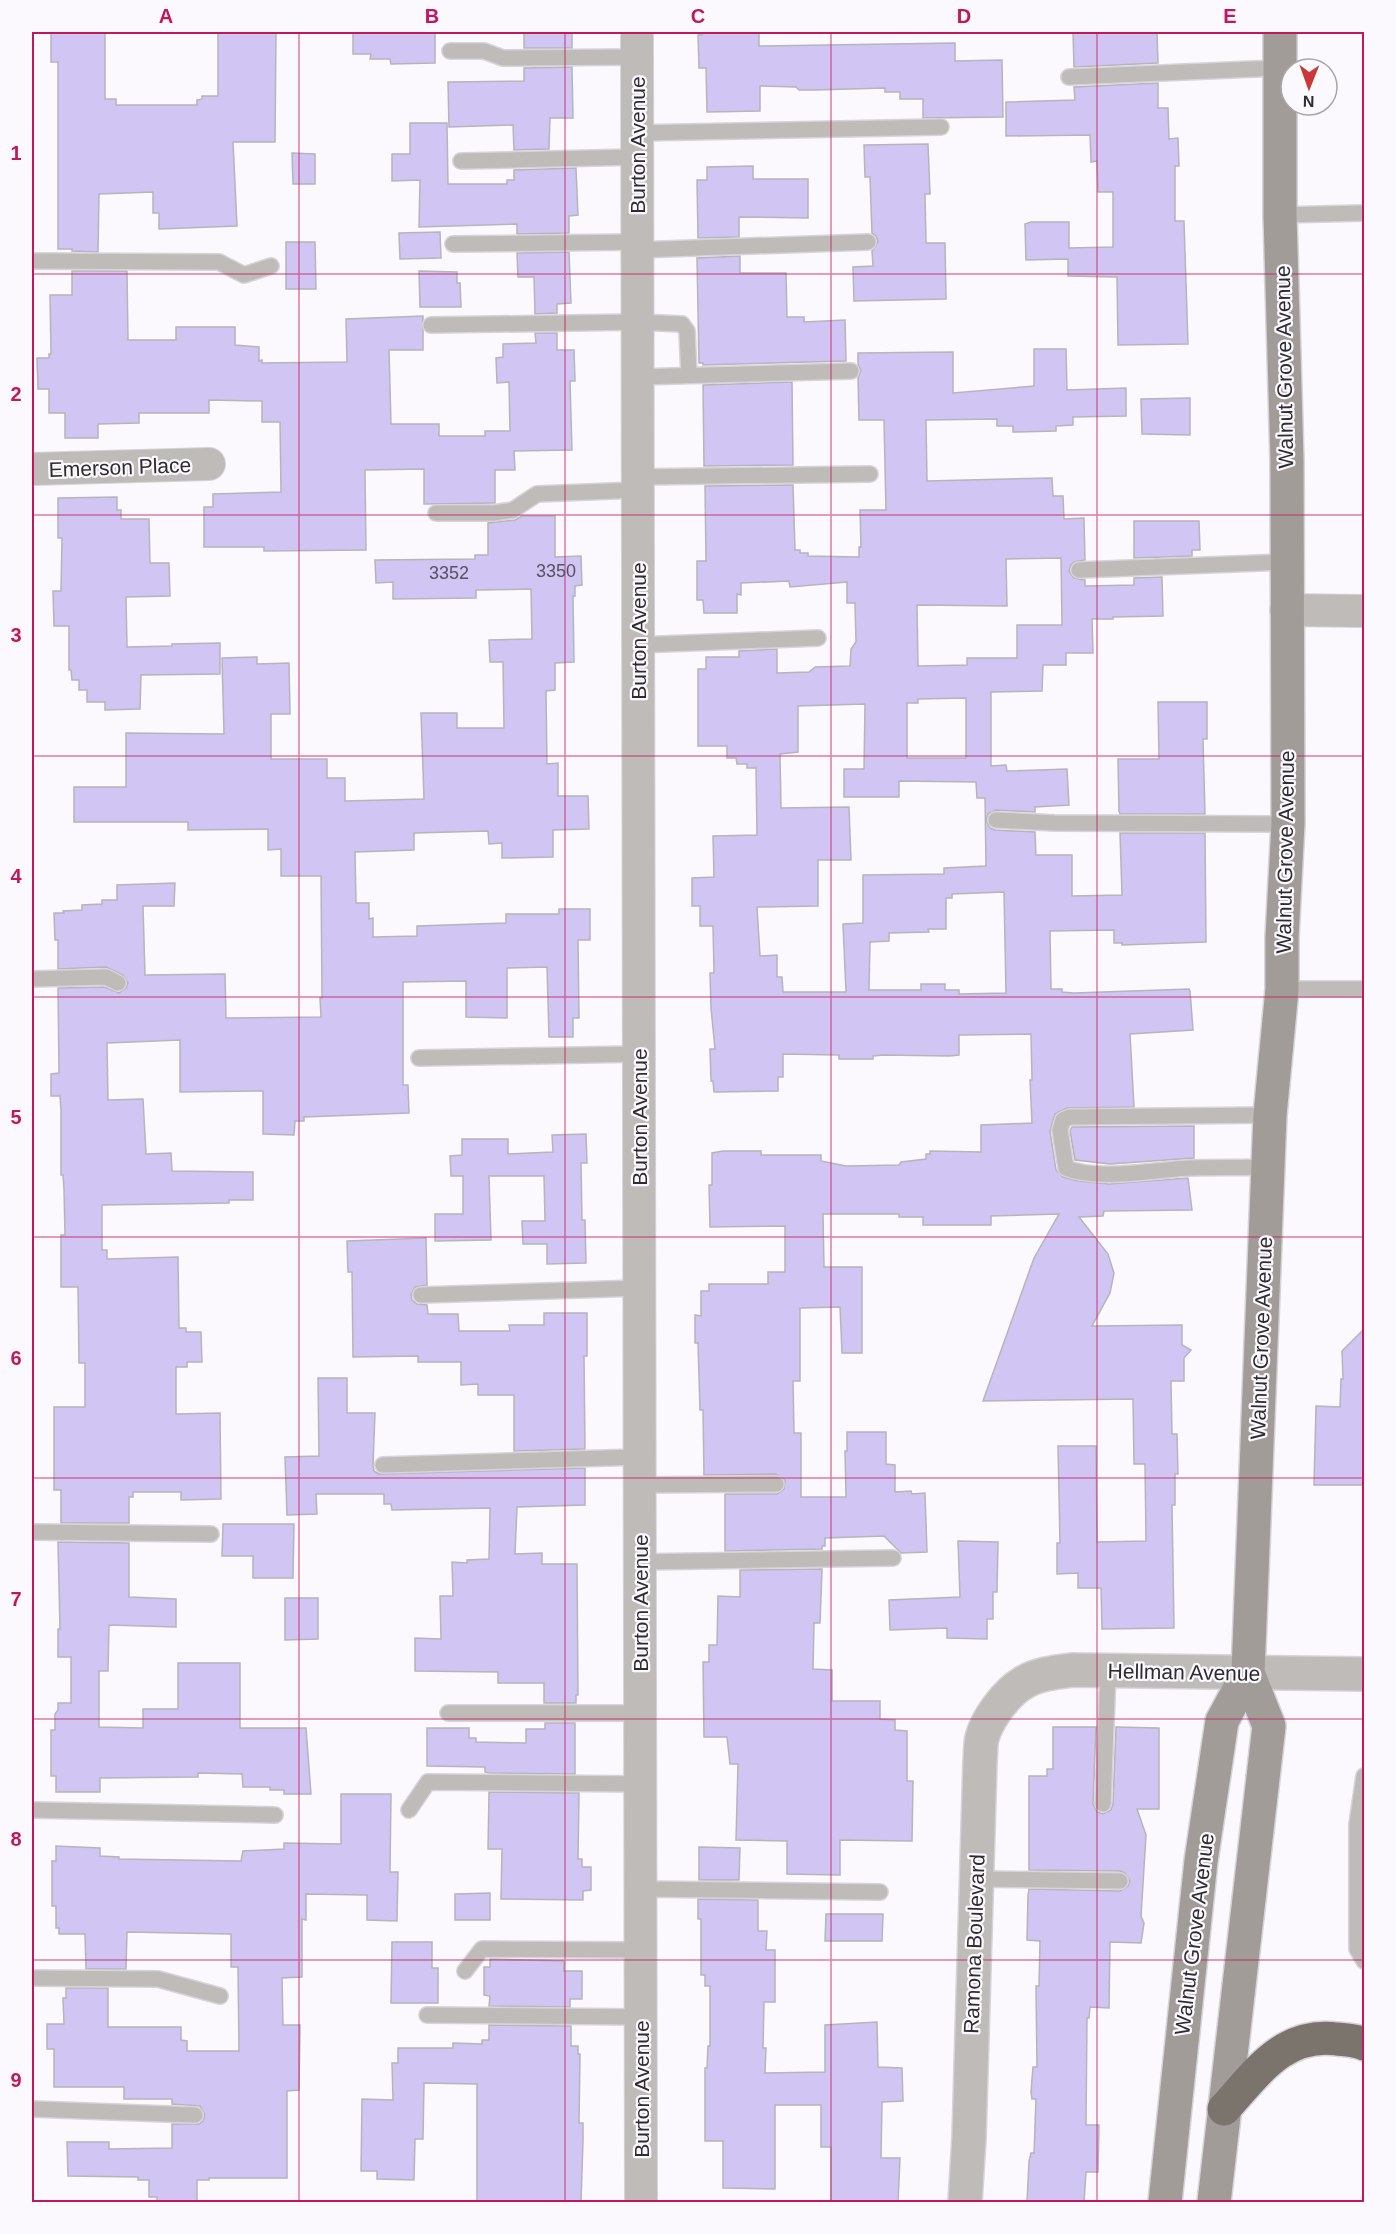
<svg xmlns="http://www.w3.org/2000/svg" width="1396" height="2234" font-family="Helvetica,sans-serif">
	<style>
		.building { fill: #d1c5f3; stroke: #b6b4bc; stroke-width: 1.5; fill-rule: evenodd }
		.lines { fill: none; stroke-linecap: round; stroke-linejoin: round }
		.service-casing { stroke: #d6d3d9; stroke-width: 18 }
		.minor-casing { stroke: #d6d3d9; stroke-width: 34 }
		.tertiary-casing { stroke: #d6d3d9; stroke-width: 36 }
		.secondary-casing { stroke: #d6d3d9; stroke-width: 36 }
		.motorway-casing { stroke: #d6d3d9; stroke-width: 36 }
		.service { stroke: #bebbb8; stroke-width: 15 }
		.minor { stroke: #bebbb8; stroke-width: 32 }
		.tertiary { stroke: #bebbb8; stroke-width: 33 }
		.secondary { stroke: #a19c98; stroke-width: 33 }
		.motorway { stroke: #7a746d; stroke-width: 33 }
		.grid { fill: none; stroke: #c2185b; stroke-width: 1.5; stroke-opacity: 0.55 }
		.labels { text-anchor: middle; dominant-baseline: central; stroke-width: 4.5; stroke-linejoin: round; paint-order: stroke }
		.number-label { font-size: 18px; fill: #565260 }
		.street-label { font-size: 21px; fill: #2d2c2f; stroke: #fbf8fe }
		.neatline { fill: none; stroke: #c2185b; stroke-width: 2 }
		.grid-label { font-size: 20px; text-anchor: middle; font-weight: bold; fill: #c2185b }
	</style>
	<rect width="100%" height="100%" fill="#fbf8fe"/>
	<!-- building -->
	<g class="building">
		<path d="M51,32H105V99H116V105H197V100L202,99V96H218V32H276L275,142H233L237,226L159,229V213H153V192L99,194L98,252L72,251V249H58V62H51Z"/>
		<path d="M353,32H435V63L391,64L390,59H370L371,54H353Z"/>
		<rect x="524" y="32" width="48" height="16"/>
		<path d="M702,32H759V46L955,43V61L1002,60L1003,117L923,118V99H900V92H885V88L814,90H799L796,87L760,86V111L707,112L706,68H699L698,35H702Z"/>
		<path d="M1073,32H1157L1158,63L1074,67Z"/>
		<path d="M572,67L573,118H550L549,149L514,150L513,125L449,127L448,82L524,81V68Z"/>
		<path d="M1158,83V108H1168L1169,139L1178,138L1179,166H1175V221H1184L1188,344L1118,345L1117,277L1068,276V259L1026,260L1025,224L1031,222H1069V248L1113,247V192H1098L1097,161L1091,162L1090,135L1006,136V102L1075,100L1074,87Z"/>
		<path d="M410,123H447L448,184H507V180H514V170L576,168L578,215L569,216V233L517,234V224L419,227L420,180L392,181V154H410Z"/>
		<path d="M928,144L930,194H925L926,243H945L946,299L854,301L853,267L873,266L872,251L878,242L876,236L872,233L870,177H865L864,145Z"/>
		<path d="M292,153L315,154V184H293Z"/>
		<path d="M753,166V179H808V218L739,217V237L698,238L697,180H707V167Z"/>
		<path d="M440,232L441,258L400,259L399,233Z"/>
		<path d="M286,242H315L316,289H286Z"/>
		<path d="M569,252L571,303L557,304V313L535,314L534,277H518L517,253Z"/>
		<path d="M740,256V273H786L787,317H804V322L845,320L846,361L703,365V363H699L697,258Z"/>
		<path d="M72,271H127L128,340H176V327H235V345L259,347V361L262,360V363L347,362L346,319L423,316V350H389L391,424H439V436H485V431H510L509,382L497,383L496,358L503,357V344L536,343L535,333H557V350H574L575,381H570L572,450L514,451L515,470H495V503H493L424,504V469L365,470L366,550L264,551V547H204V507H213V494L281,492L280,422H262V401L209,400V413H139V423L98,424V438H65V413H49V389H38L37,358H49V354H51L50,295H72Z"/>
		<path d="M419,271L457,272V283H460L461,307H420Z"/>
		<path d="M1034,349H1066L1067,390L1126,388V416L1073,417V425L1056,426V431L1013,432V426H997V419L926,420L927,481L1052,478L1053,496H1063L1064,519L1084,518L1085,560L1074,562L1071,565L1069,571L1074,578L1085,580V586L1134,585V578L1162,577L1163,616L1113,617V619H1092L1093,653H1066V665H1043L1042,691L991,692V766L1006,765L1007,771L1067,769L1069,805L1035,807V812L996,810L988,814L986,820L990,828L995,830L1035,832L1036,855H1072V896L1122,895L1120,833H1205L1206,942L1122,945V943H1114V930L1050,931L1051,989H1062V992L1074,993L1189,989L1190,991L1193,1030L1130,1034L1134,1107L1067,1108L1055,1114L1050,1131L1056,1170L1063,1177L1078,1181L1109,1184L1188,1178L1192,1210L1104,1211L1103,1216L1079,1217L1108,1254L1114,1273L1110,1293L1092,1326L1182,1325V1345L1191,1350L1184,1358V1381H1171L1172,1434H1177L1178,1474H1175V1505H1172L1174,1628L1102,1629L1101,1588H1078V1573L1057,1574V1543H1060L1058,1446H1096L1097,1542L1146,1541L1145,1464H1134L1133,1399L983,1401L1034,1258L1059,1214L991,1216V1225H923V1217H899V1214H823L824,1267H862V1353H842L840,1307L800,1308V1381H793L794,1433H801V1497H846L845,1451H847V1432H886V1464L895,1465V1492L911,1491L912,1494L925,1493L927,1552L901,1553L884,1536L825,1538V1546H822V1549L725,1551V1494H777L784,1489L785,1480L776,1474L704,1475L703,1410H700L698,1343H695V1315L701,1316V1291H709V1284H768V1272H785V1226L710,1227L709,1185H712V1153L723,1151H761V1155H821V1161L846,1166L899,1165L901,1162L926,1159V1154H930V1151L981,1152V1125L1032,1123L1030,1080H1032L1031,1034L959,1035V1055L949,1056L884,1055L873,1056V1059H839V1055L783,1054V1077H778V1091L714,1092L713,1081H711L710,1049H715L711,1008L710,973H714L713,926H700V906H692V878L714,877L713,836L757,835L756,768H747V764H737L736,758H727V746H698V669H706V657H739V651L777,649V673L809,672L815,667L850,666L851,649L856,642L855,603H847V582L790,587L789,581L741,583V595L737,594V613H704L703,600H697V561H706L705,486L793,485L795,550H800V553H808V556L859,557V547H861L860,510H886L884,420H859L858,377L861,371L858,364V353L953,352V393L1034,386ZM1061,558L1062,625H1017V658H967V665L918,666L917,605L1007,606L1006,559ZM966,698V758H907V703H918V699ZM865,704L864,769H844V797H899V781L976,782L977,798H985L986,866L944,868V874L863,875V923L843,924L846,992H783L782,977H777V955L760,956L757,907L818,906V860H851L849,807L781,808L780,754L798,752V706ZM1004,892L1006,993L959,994V990H945V984H921V990H869L870,942L889,941V933L929,932L928,929H946V898H952V894Z"/>
		<path d="M792,382L793,465L704,466L703,385Z"/>
		<path d="M1190,398V435L1142,434L1141,399Z"/>
		<path d="M117,497V510H121V519H149L150,563H169L170,596L126,597L127,647L172,646V644L220,643V674L141,675L140,709L105,710V702H87V690H79V680H72L71,670H69V626H54L53,591H61L62,538H58V498Z"/>
		<path d="M522,516H555V557L581,556L582,585L575,586V596H573L574,662L555,663V690L546,691L547,764L558,763V796H588L589,829L553,830V857L502,858V843L489,844L488,831L414,833V850L355,852L356,903H369V919L373,918V937L417,936V926L506,923V914H559V909H590V940H578L579,1018H573V1037H549L547,967L507,968V1018L466,1017V981L403,982V1085H408L409,1113L304,1117V1121H295L294,1135L263,1134V1091L180,1092V1040L107,1043L108,1100L143,1099L146,1154L171,1153L172,1171L253,1172V1200H229V1203L102,1205V1250H107V1259L178,1257L179,1328H186V1332H201L202,1362H187V1367H176V1414L220,1413L221,1499L181,1500V1492H133V1497H129V1523H61V1490H54V1407H85V1363H79L78,1287H61V1235H65L64,1189L63,1175H61V1111L60,1096H51V1074L59,1073L58,988L104,987L119,993L126,988L128,983L123,975L106,967L58,969V940H55L54,913H64L63,911L82,910V905L102,904V900H117V885L175,883L174,906H143L145,975L225,974L226,1018L321,1017L320,998H322L321,876H281V849L268,850V829L188,830V822H74V787H126V733L224,734L222,658L257,657V664L289,663L290,714H271V759H327V778H345V801L424,799L421,713H457V728H504L503,662H490L489,640L532,639L531,589L476,590V598L393,599V582L376,583L375,560L475,559V555H488V523L515,520Z"/>
		<path d="M1134,521H1199L1200,550H1192V556L1134,558Z"/>
		<path d="M1158,702H1207V739H1203L1205,814H1120L1119,811L1118,759H1159Z"/>
		<path d="M1194,1126V1158L1110,1164L1075,1160L1070,1131L1072,1127Z"/>
		<path d="M586,1134L587,1163H581L582,1220H585L586,1263L547,1264V1244H523L522,1221H545L544,1176H489L491,1240L435,1241V1214H463V1176H451L450,1156L462,1155V1139H508V1154L553,1152L552,1135Z"/>
		<path d="M426,1238L427,1285L415,1287L411,1295L412,1300L417,1304L427,1305L428,1314H458L459,1331H510L509,1325H544V1313H587V1356H584L585,1449L514,1451V1395H478V1384L461,1385V1362H418V1356L353,1357L352,1272H348L347,1241Z"/>
		<path d="M1365,1328V1485H1314L1316,1406L1340,1407L1341,1379H1343L1342,1351Z"/>
		<path d="M318,1378H347V1413H375L373,1466L374,1471L379,1474L585,1468V1505L517,1507L515,1554L542,1553V1564H577L578,1695H576V1703H544V1683H498V1672L415,1671V1638L441,1639L440,1596H453L452,1562L467,1563V1560L489,1559L490,1508L392,1510L391,1504H384V1494H316L317,1514L287,1515L285,1457L319,1456Z"/>
		<path d="M223,1524H294L293,1578H253V1556H222Z"/>
		<path d="M958,1541L998,1542L997,1592H993V1619H987V1639L947,1638V1628L890,1630L889,1600L960,1597Z"/>
		<path d="M58,1542L129,1543V1597L176,1599V1627L109,1625L108,1671H99V1727L143,1728V1709H178V1663H240V1728H306L311,1794H284V1790H270V1787H243L242,1774L198,1773V1777L100,1778V1792H56V1776H51V1730H55V1714L58,1710V1703H71V1657H58V1629H60Z"/>
		<path d="M822,1569L820,1623H814L813,1669L832,1670V1701H880V1719L895,1720V1730L907,1731V1781H913L912,1841L840,1840V1875L787,1874V1841L736,1840L738,1764H730L727,1737H704L703,1662H709V1645H717L718,1596L740,1597V1570Z"/>
		<path d="M285,1598H318V1639L285,1640Z"/>
		<path d="M545,1723H575V1774L489,1773L485,1772V1767L427,1766V1728H469V1738H476V1742L526,1743V1729H545Z"/>
		<path d="M1053,1727H1096L1093,1804L1097,1812L1103,1814L1111,1810L1113,1804L1116,1727L1159,1728V1809H1137L1146,1835L1141,1916L1144,1923L1141,1943L1110,1942L1109,2008L1090,2007L1089,2018H1087L1086,2125H1099L1098,2172H1086L1084,2202H1027L1029,2161L1031,2153H1034L1036,2099H1032L1031,2092L1033,2067H1037L1036,1986H1039L1040,1941L1027,1940L1028,1896L1029,1889L1120,1891L1128,1886L1130,1881L1125,1873L1120,1871L1029,1870V1776H1047V1769H1053Z"/>
		<path d="M489,1792L579,1793L578,1859H582V1867H591V1890L583,1891V1900L501,1899L502,1849H488Z"/>
		<path d="M341,1794H391L390,1872H398L397,1921L367,1920V1895L306,1894V1920L302,1919V1977L282,1978L283,2025H300L299,2090L287,2091V2178H209V2180H197V2202H157V2197H149V2180H138V2177L68,2176L67,2142H109V2149L172,2148V2124H199L203,2121L205,2115L200,2106L172,2104V2099H124V2087H54V2049H47V2024H64L63,1998H66V1988H108V2027H181V2040L187,2041V2051H239L238,1967H231V1934L127,1932L126,1969H86L85,1934H59V1928H56V1906H52V1861H56V1846L100,1848V1856L119,1857V1859L241,1861L243,1851L284,1849V1843L341,1844Z"/>
		<path d="M699,1847L740,1848L739,1880H699Z"/>
		<path d="M490,1893V1920H455V1894Z"/>
		<path d="M698,1899L758,1900V1931H767L766,1950H775V2002H764L763,2048H766L765,2073L825,2072V2025L877,2022L878,2067L902,2068L903,2101L882,2102L881,2158H900L898,2202H831V2147H821V2105H775V2189L723,2188V2141H705V2068H707L708,2046H710V1986H705V1975H701V1919H698Z"/>
		<path d="M826,1914H883L882,1941H825Z"/>
		<path d="M392,1942H432V1968H438V2003H391Z"/>
		<path d="M490,1959L564,1961V1971H582V1999H570V2007L489,2006L490,1996L484,1995V1967H490Z"/>
		<path d="M489,2025L571,2026V2046H578V2054H580L579,2123H583V2140L581,2202H477V2084L424,2083L423,2139H415L414,2180L377,2179V2171H361L362,2099L393,2100L392,2063H398V2048H453V2043L482,2044V2040H489Z"/>
	</g>
	<g class="lines">
		<!-- service casing -->
		<g class="service-casing">
			<g id="service">
				<path d="M450,51H484L503,58L637,57"/>
				<path d="M1069,77L1280,68"/>
				<path d="M637,133L941,127"/>
				<path d="M461,161L637,157"/>
				<path d="M1280,215L1364,213"/>
				<path d="M453,244L637,242"/>
				<path d="M637,250L868,242"/>
				<path d="M32,261L219,262L244,275L271,266"/>
				<path d="M431,325L637,322L682,324L687,331L689,375"/>
				<path d="M637,377L851,371"/>
				<path d="M637,477L870,474"/>
				<path d="M436,513H494L513,510L537,494L637,490"/>
				<path d="M1079,570L1286,562"/>
				<path d="M638,645L818,638"/>
				<path d="M996,820L1055,823L1288,824"/>
				<path d="M32,979L106,977L118,983"/>
				<path d="M1282,989H1364"/>
				<path d="M419,1058L638,1054"/>
				<path d="M1268,1167C1242,1168 1215,1167 1189,1168C1155,1170 1097,1181 1066,1168L1060,1130L1063,1120L1070,1117L1270,1115"/>
				<path d="M421,1295L639,1288"/>
				<path d="M383,1465L639,1457"/>
				<path d="M639,1485L776,1484"/>
				<path d="M32,1532L211,1534"/>
				<path d="M639,1562L893,1558"/>
				<path d="M448,1713H640"/>
				<path d="M1364,1776L1357,1824V1949L1364,1961"/>
				<path d="M1103,1804L1108,1671"/>
				<path d="M32,1810L275,1815"/>
				<path d="M409,1810L428,1782L640,1784"/>
				<path d="M976,1879L1120,1881"/>
				<path d="M640,1889L880,1892"/>
				<path d="M465,1971L482,1949L640,1950"/>
				<path d="M32,1978L158,1979L220,1996"/>
				<path d="M427,2015L641,2017"/>
				<path d="M32,2109L195,2115"/>
			</g>
		</g>
		<!-- minor casing -->
		<g class="minor-casing">
			<g id="minor">
				<path d="M637,32L641,2202"/>
				<path d="M32,469L209,464"/>
				<path d="M1286,610L1364,611"/>
			</g>
		</g>
		<!-- tertiary casing -->
		<g class="tertiary-casing">
			<path id="tertiary" d="M965,2202L969,2138L980,1761C981,1754 980,1745 982,1738C987,1719 1006,1693 1023,1683C1037,1674 1056,1672 1072,1670L1364,1674"/>
		</g>
		<!-- secondary casing -->
		<g class="secondary-casing">
			<g id="secondary">
				<path d="M1165,2202L1201,1861L1222,1721L1248,1673"/>
				<path d="M1214,2202L1269,1726L1248,1673L1270,1115L1282,989V937L1288,824L1287,460L1280,215V32"/>
			</g>
		</g>
		<!-- motorway casing -->
		<g class="motorway-casing">
			<path id="motorway" d="M1224,2109C1257,2073 1283,2032 1337,2039C1347,2040 1356,2040 1364,2044"/>
		</g>
		<!-- service -->
		<use href="#service" class="service"/>
		<!-- minor -->
		<use href="#minor" class="minor"/>
		<!-- tertiary -->
		<use href="#tertiary" class="tertiary"/>
		<!-- secondary -->
		<use href="#secondary" class="secondary"/>
		<!-- motorway -->
		<use href="#motorway" class="motorway"/>
	</g>
	<!-- grid -->
	<path class="grid" d="M299,32V2202M565,32V2202M831,32V2202M1097,32V2202M32,274H1364M32,515H1364M32,756H1364M32,997H1364M32,1237H1364M32,1478H1364M32,1719H1364M32,1960H1364"/>
	<g class="labels">
		<!-- number labels -->
		<g class="number-label">
			<text x="556" y="571">3350</text>
			<text x="449" y="573">3352</text>
		</g>
		<!-- street labels -->
		<g class="street-label">
			<text transform="translate(637 145) rotate(-90)">Burton Avenue</text>
			<text transform="translate(1284 367) rotate(-91)">Walnut Grove Avenue</text>
			<text transform="translate(120 467) rotate(-2)">Emerson Place</text>
			<text transform="translate(638 631) rotate(-90)">Burton Avenue</text>
			<text transform="translate(1285 852) rotate(-89)">Walnut Grove Avenue</text>
			<text transform="translate(639 1117) rotate(-90)">Burton Avenue</text>
			<text transform="translate(1261 1338) rotate(-88)">Walnut Grove Avenue</text>
			<text transform="translate(640 1603) rotate(-90)">Burton Avenue</text>
			<text transform="translate(1184 1672) rotate(1)">Hellman Avenue</text>
			<text transform="translate(1194 1934) rotate(-83)">Walnut Grove Avenue</text>
			<text transform="translate(974 1944) rotate(-88)">Ramona Boulevard</text>
			<text transform="translate(641 2089) rotate(-90)">Burton Avenue</text>
		</g>
	</g>
	<!-- border -->
	<rect width="1396" height="2234" fill="none" stroke="#fbf8fe" stroke-width="66"/>
	<!-- north arrow -->
	<g transform="translate(1309 87) rotate(181)"><circle r="28" fill="#fbf8fe" stroke="#a9a6ab" stroke-width="1.5"/>
	<path d="M0-4.5L10 22L0 15L-10 22Z" fill="#c83937"/>
	<text y="-9" font-size="16" font-weight="bold" text-anchor="middle" fill="#2d2c2f">N</text>
	</g>
	<rect x="33" y="33" width="1330" height="2168" class="neatline"/>
	<g class="grid-label">
		<text x="166" y="23">A</text>
		<text x="432" y="23">B</text>
		<text x="698" y="23">C</text>
		<text x="964" y="23">D</text>
		<text x="1230" y="23">E</text>
		<text x="16" y="160">1</text>
		<text x="16" y="401">2</text>
		<text x="16" y="642">3</text>
		<text x="16" y="883">4</text>
		<text x="16" y="1124">5</text>
		<text x="16" y="1365">6</text>
		<text x="16" y="1606">7</text>
		<text x="16" y="1846">8</text>
		<text x="16" y="2087">9</text>
	</g>
</svg>
